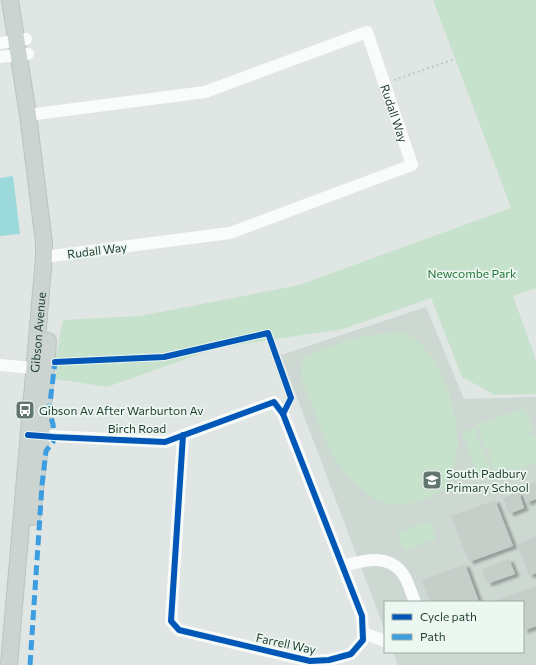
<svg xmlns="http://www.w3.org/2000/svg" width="536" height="665" font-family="Commissioner,sans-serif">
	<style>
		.built { fill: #cdd8d2 }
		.green { fill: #c7e2cc }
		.water { fill: #9bd9db }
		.building { fill: #c7ceca; filter: url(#shadow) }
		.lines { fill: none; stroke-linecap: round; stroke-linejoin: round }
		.major-casing { stroke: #bac4bf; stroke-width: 18 }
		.path { stroke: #bdc8c4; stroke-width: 2; stroke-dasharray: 2 3; stroke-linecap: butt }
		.minor { stroke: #fafbfb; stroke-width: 12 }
		.major { stroke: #cbd4d0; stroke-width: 16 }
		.quiet { stroke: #3c9ee1; stroke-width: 5; stroke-dasharray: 10 5; stroke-linecap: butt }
		.cycleway-casing { stroke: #edf7f1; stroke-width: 8 }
		.cycleway { stroke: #0057b8; stroke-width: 6 }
		.labels { text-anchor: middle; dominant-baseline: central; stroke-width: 3.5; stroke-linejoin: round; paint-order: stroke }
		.street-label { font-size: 12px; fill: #1d3b2f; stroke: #edf7f1 }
		.park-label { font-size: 12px; fill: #237639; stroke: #edf7f1 }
		.poi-label { font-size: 12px; fill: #1d3b2f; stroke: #edf7f1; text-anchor: start }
	</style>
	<defs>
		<filter id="shadow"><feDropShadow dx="4.5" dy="2.5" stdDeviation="1" flood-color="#0004"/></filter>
	</defs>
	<rect width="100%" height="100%" fill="#e0e6e3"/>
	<!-- built -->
	<path class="built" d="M426,307L464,399L536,397V665H398L393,652H523V602H385V631L281,355Z"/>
	<!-- green -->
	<g class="green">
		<path d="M433,0H536V288L513,296L536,360V394L495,395L462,377L431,298L343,329L217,348L107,387L56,379L55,362L63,320L140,316L299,285L511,208Z"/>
		<path d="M404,332L418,341L434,359L449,393L455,418L458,444L452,476L444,489L426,499L404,505L389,504L375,500L359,487L345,473L331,454L304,385L301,373L304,358C339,340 365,334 404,332Z"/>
		<path d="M525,408L534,432L530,434L531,437L535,435L536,437V463L496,477L487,453L492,451L490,448L486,450L477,425Z"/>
		<path d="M475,428L491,471L477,475L462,433Z"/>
		<path d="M430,521L436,539L404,551L397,532Z"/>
	</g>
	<!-- water -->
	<path class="water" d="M13,176L20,234L0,236V178Z"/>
	<!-- building -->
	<g class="building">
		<path d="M535,482L536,486V499L526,503L520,487Z"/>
		<path d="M519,492L524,508L509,514L503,498Z"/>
		<path d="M495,500L513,546L469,562L451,516Z"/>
		<path d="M536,537V573L529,576L517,544Z"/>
		<path d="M509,559L515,574L487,584L482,569Z"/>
		<path d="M465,564L479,602H430L422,580Z"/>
		<path d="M536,586V626L523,631V602H491Z"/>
	</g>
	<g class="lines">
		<!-- major casing -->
		<g class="major-casing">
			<g id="major">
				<path d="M32,517L41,436L48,341"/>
				<path id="s2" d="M9,665L44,257V243L28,115L10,0"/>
			</g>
		</g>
		<!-- path -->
		<path class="path" d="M394,80L455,59"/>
		<!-- minor -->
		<g class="minor">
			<path d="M0,43L26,39"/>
			<path d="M0,57L28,54"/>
			<path id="s1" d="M28,115L205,92L367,32L412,165L230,233L44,257"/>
			<path d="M0,365L43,369"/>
			<path d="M34,435L165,442L274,402L283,414L362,616L363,640L351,654L329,660L310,661L179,630L171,621L183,435"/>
			<path d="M343,566C366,560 392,552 406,579C409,586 412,594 415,602"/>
			<path d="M363,633L385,641"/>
		</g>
		<!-- major -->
		<use href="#major" class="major"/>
		<!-- quiet -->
		<path class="quiet" d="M30,665L42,485L46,451L53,442L54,437L53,424L49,411L55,362"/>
		<!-- cycleway casing -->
		<g class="cycleway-casing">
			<g id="cycleway">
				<path d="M55,362L164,357L268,333L291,398L283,414"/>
				<path d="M28,435L54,437L165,442L274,402L283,414L362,616L363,640L351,654L329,660L310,661L179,630L171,621L183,435"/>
			</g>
		</g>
		<!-- cycleway -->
		<use href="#cycleway" class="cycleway"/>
	</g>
	<!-- icons -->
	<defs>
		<g id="bus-square" transform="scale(1)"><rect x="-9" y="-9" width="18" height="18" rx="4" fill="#61776e" stroke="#edf7f1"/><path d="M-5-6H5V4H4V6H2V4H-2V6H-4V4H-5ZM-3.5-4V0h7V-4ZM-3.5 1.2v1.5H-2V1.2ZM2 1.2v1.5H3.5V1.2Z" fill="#fff"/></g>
		<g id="school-square" transform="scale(1)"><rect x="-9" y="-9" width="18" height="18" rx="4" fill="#61776e" stroke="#edf7f1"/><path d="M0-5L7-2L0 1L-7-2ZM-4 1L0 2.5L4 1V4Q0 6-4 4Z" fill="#fff"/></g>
	</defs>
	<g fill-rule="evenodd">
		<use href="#bus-square" x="25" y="410"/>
		<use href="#school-square" x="432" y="480"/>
	</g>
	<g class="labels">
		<!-- street labels -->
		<g class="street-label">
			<text stroke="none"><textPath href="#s1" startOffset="437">Rudall Way</textPath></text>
			<text transform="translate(97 250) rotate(-7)">Rudall Way</text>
			<text stroke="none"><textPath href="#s2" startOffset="334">Gibson Avenue</textPath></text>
			<text x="137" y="428">Birch Road</text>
			<text transform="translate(286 643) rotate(12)">Farrell Way</text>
		</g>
		<!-- park labels -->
		<g class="park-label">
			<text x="472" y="273">Newcombe Park</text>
		</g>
		<!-- poi labels -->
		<g class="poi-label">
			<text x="39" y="410">Gibson Av After Warburton Av</text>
			<text x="446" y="473">South Padbury<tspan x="446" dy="14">Primary School</tspan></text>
		</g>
	</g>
	<!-- legend -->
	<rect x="384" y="601" width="140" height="52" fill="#edf7f1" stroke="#9aaca3"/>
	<rect x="392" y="614" width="20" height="6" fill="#0057b8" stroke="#9aaca3"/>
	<text x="420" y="621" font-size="12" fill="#1d3b2f">Cycle path</text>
	<rect x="392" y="634" width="20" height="6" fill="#3c9ee1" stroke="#9aaca3"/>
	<text x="420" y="641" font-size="12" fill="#1d3b2f">Path</text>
</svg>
